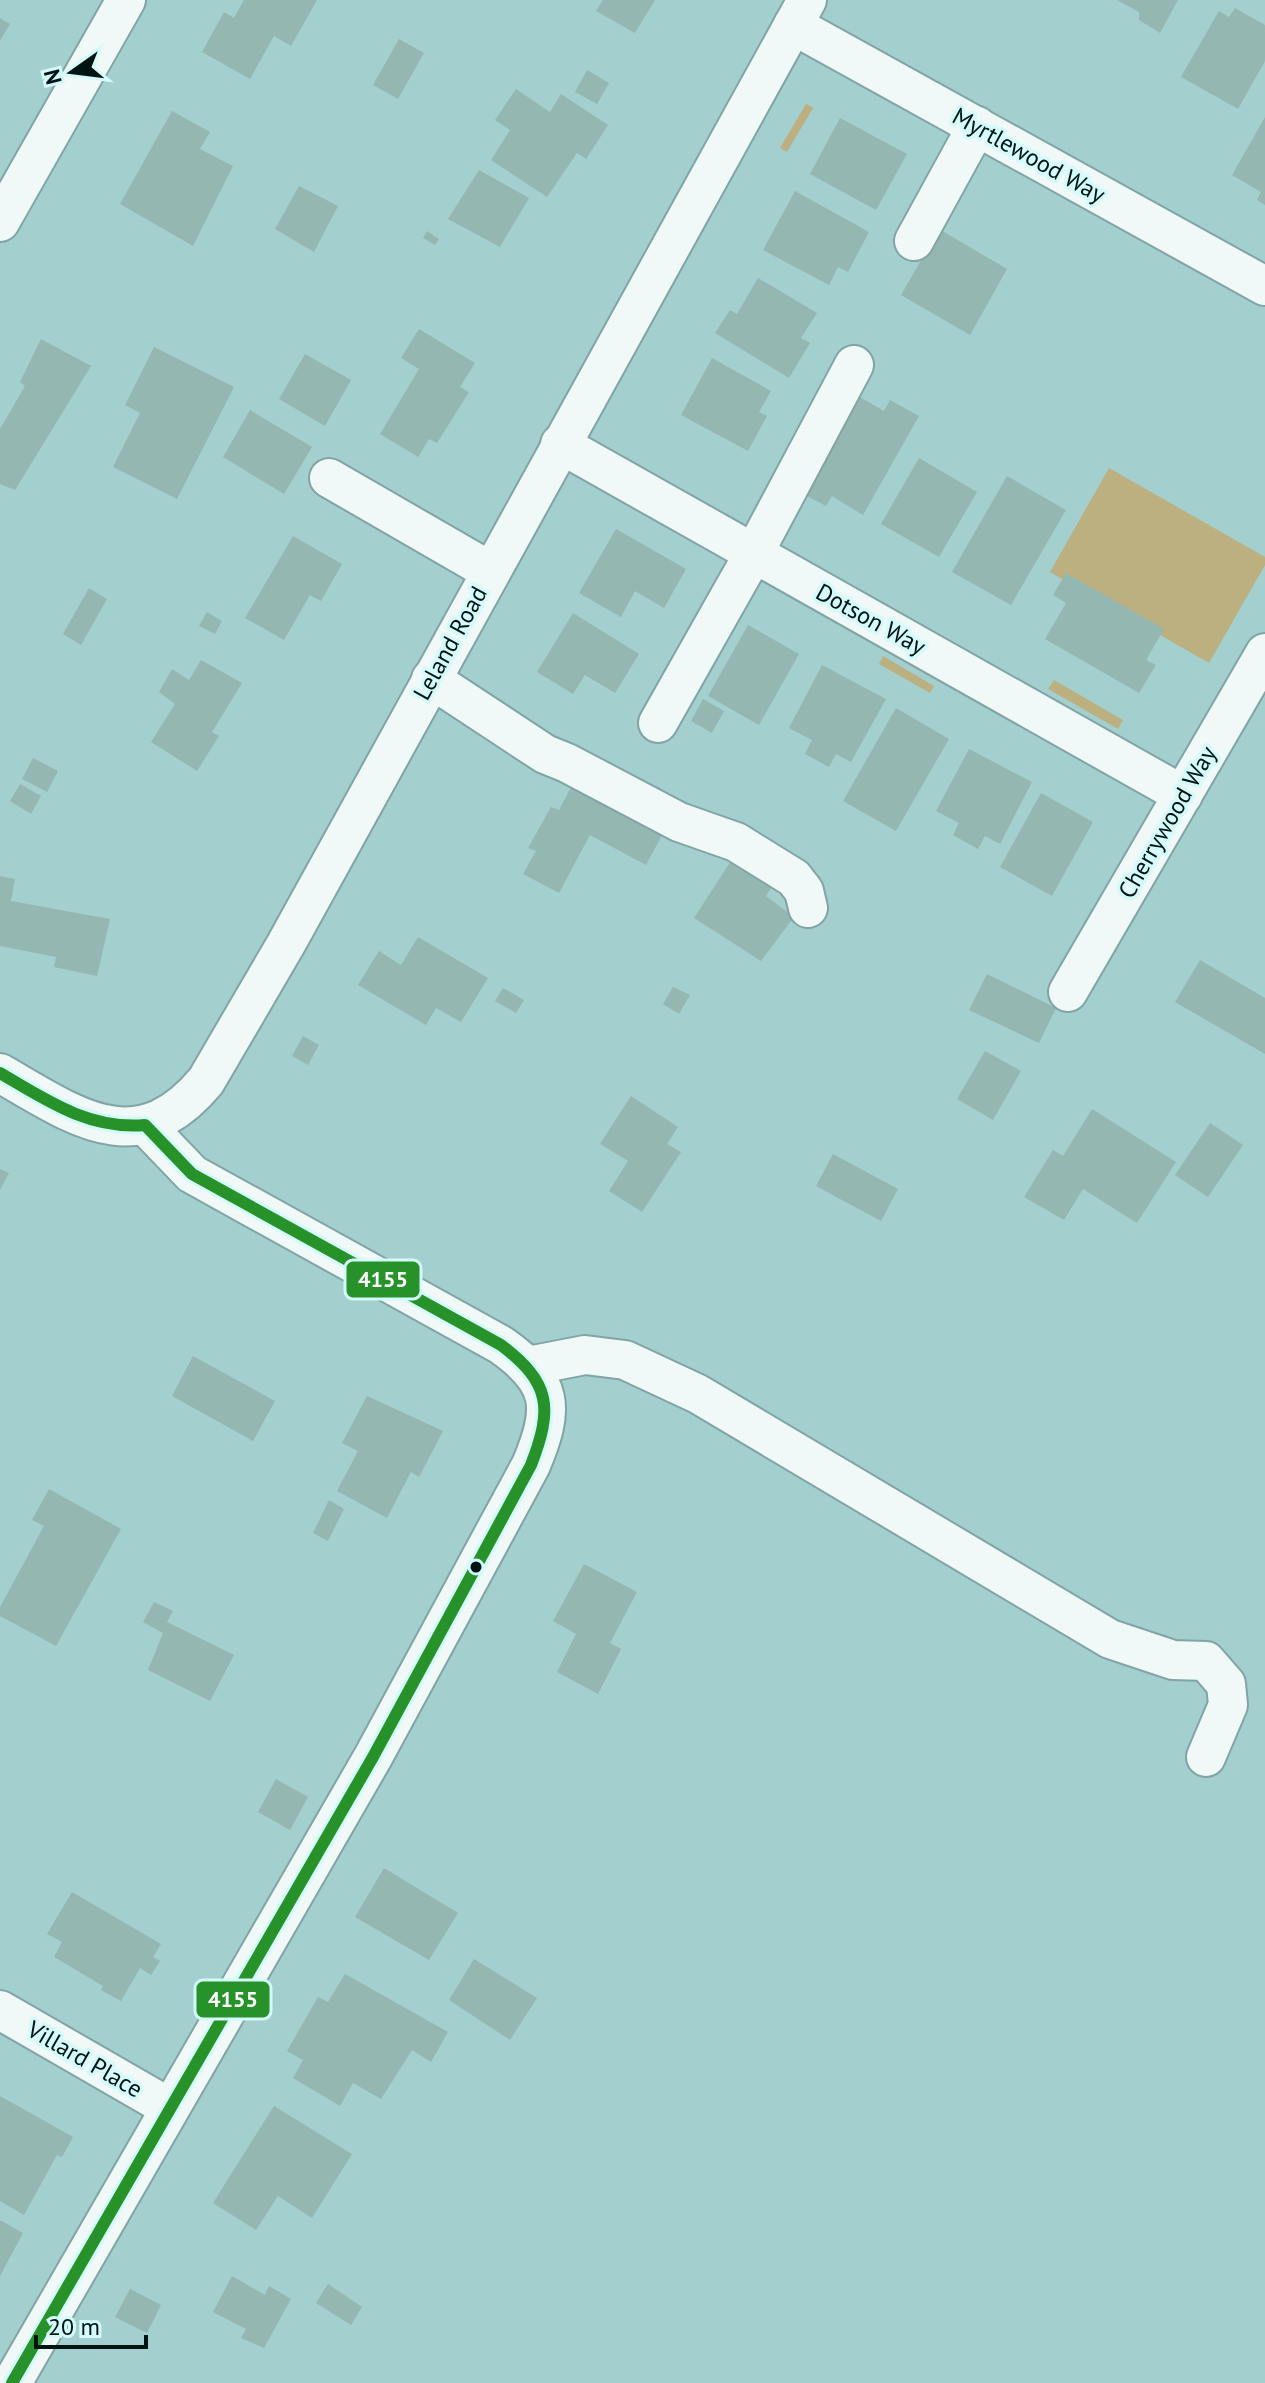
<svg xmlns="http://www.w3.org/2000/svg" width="1265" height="2383" font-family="'PT Sans',sans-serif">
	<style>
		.green { fill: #bcb080 }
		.building { fill: #94b7b2 }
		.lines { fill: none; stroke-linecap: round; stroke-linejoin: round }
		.minor-casing { stroke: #81a4a4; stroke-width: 42 }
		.minor { stroke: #f1f8f8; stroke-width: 38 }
		.bus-1-casing { stroke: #d4faf9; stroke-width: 18 }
		.bus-1 { stroke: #28922a; stroke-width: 12 }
		.bus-dot { fill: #001414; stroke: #d4faf9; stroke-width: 3 }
		.labels { text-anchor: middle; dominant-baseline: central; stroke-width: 7; stroke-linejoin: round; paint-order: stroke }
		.street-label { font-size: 24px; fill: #001414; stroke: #d4faf9 }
		.line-badge { stroke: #d4faf9; stroke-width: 3 }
		.badge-label { font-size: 22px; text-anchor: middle; font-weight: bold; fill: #fff }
	</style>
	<rect width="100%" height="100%" fill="#a3cfce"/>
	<!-- green -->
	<g class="green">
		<path d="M806,104L813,108L787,152L780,148Z"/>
		<path d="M1109,468L1265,557V565L1209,663L1050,572Z"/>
		<path d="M883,656L934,686L930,693L879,664Z"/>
		<path d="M1054,680L1123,720L1118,729L1048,689Z"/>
	</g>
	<!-- building -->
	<g class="building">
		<path d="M244,0H317L291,46L274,36L250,79L202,52L224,12L234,18Z"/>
		<path d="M603,0H655L635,33L596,11Z"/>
		<path d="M1117,0H1178L1160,33L1139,20V12Z"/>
		<path d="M1235,8L1265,25V61L1238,109L1181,77L1219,11L1229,17Z"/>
		<path d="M0,18L10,24L0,41Z"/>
		<path d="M399,39L424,53L398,99L373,85Z"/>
		<path d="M587,70L609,83L597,104L575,92Z"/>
		<path d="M516,89L550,112L561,94L608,125L586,159L577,153L547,197L491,160L510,130L495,120Z"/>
		<path d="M172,111L210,132L200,149L233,166L193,246L120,204Z"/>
		<path d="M1265,117V205L1257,200L1261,192L1232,175Z"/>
		<path d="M840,118L907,154L876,210L810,174Z"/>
		<path d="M479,170L529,198L500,247L448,219Z"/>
		<path d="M299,186L338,206L314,252L275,229Z"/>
		<path d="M795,191L869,232L848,272L838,267L829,285L763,250Z"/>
		<path d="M939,229L1007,269L970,335L901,295Z"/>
		<path d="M427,231L439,239L435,245L423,238Z"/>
		<path d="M758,278L817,313L801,338L810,343L789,378L715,333L730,310L737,314Z"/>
		<path d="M419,329L475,363L460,387L469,392L437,443L429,439L418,457L380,434L419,369L401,358Z"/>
		<path d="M41,339L91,366L15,490L0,484V429L25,386L20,382Z"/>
		<path d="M154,347L234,387L177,499L113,467L140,413L125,405Z"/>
		<path d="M305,354L351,380L325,426L279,399Z"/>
		<path d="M712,358L771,391L759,412L767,416L748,451L681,415Z"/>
		<path d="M858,396L884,411L890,400L919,416L863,515L832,496L826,506L803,494Z"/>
		<path d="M250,410L312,447L284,494L223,457Z"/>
		<path d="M919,458L977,492L939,557L881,524Z"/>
		<path d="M1007,476L1066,510L1011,605L952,572Z"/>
		<path d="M616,529L686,569L664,608L635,591L621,617L579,593Z"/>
		<path d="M293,536L342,564L321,601L310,595L284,640L245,618Z"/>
		<path d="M1066,573L1164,629L1146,660L1156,665L1139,693L1045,639L1066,603L1053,595Z"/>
		<path d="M89,588L107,599L81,645L63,634Z"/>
		<path d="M207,612L222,621L215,634L199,626Z"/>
		<path d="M573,613L639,654L615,693L585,675L573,694L537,672Z"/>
		<path d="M748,625L799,654L759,725L708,696Z"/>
		<path d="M201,660L242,683L212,732L219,736L197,771L151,742L175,704L159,692L172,669L189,680Z"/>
		<path d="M822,665L886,699L851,762L836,754L829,767L805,754L812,740L789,728Z"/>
		<path d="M703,699L724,711L712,733L691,721Z"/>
		<path d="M896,708L949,739L896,831L843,801Z"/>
		<path d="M969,749L1032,782L1000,844L985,836L978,849L953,835L959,823L936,811Z"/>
		<path d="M33,758L58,771L47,792L22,779Z"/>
		<path d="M576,778L669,822L646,865L590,835L559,893L523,874L536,851L528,848L551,807L559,810Z"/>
		<path d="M20,784L41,796L31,814L10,801Z"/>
		<path d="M1041,793L1093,822L1052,896L1000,867Z"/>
		<path d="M736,853L777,878L766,896L794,917L761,961L694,918Z"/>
		<path d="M0,876L15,879L11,901L110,919L97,976L54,967L56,957L0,946Z"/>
		<path d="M418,937L488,978L461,1022L436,1008L426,1025L358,985L379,951L401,965Z"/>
		<path d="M1200,960L1265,998V1054L1175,1002Z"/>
		<path d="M987,974L1056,1008L1039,1043L969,1010Z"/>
		<path d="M673,987L690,995L679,1014L663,1004Z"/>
		<path d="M503,988L524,1000L516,1013L495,1001Z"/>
		<path d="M303,1036L319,1045L308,1065L292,1056Z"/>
		<path d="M985,1051L1021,1071L993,1120L957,1099Z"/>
		<path d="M631,1096L678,1127L667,1144L681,1152L642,1212L609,1191L628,1161L600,1144Z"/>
		<path d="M1092,1109L1176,1162L1137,1223L1083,1189L1064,1220L1024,1197L1053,1150L1063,1156Z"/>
		<path d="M1210,1123L1243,1145L1208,1197L1175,1175Z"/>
		<path d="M833,1154L898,1189L881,1221L816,1186Z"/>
		<path d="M0,1169L9,1173L0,1190Z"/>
		<path d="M193,1356L275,1401L253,1441L172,1396Z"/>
		<path d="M367,1396L443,1431L419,1477L411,1472L387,1518L337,1491L358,1451L342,1443Z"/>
		<path d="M49,1489L121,1529L56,1646L0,1616V1607L44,1526L32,1520Z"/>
		<path d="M329,1500L344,1509L328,1541L313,1533Z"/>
		<path d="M584,1564L637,1592L610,1643L621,1649L598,1694L557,1672L576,1634L553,1621Z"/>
		<path d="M154,1602L173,1611L167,1622L234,1655L210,1701L148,1670L163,1633L143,1622Z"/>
		<path d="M276,1779L308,1797L290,1830L258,1812Z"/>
		<path d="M384,1868L458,1913L429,1960L355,1917Z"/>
		<path d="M72,1892L161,1944L153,1957L160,1961L151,1975L140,1968L121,2001L101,1990L103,1986L54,1957L62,1942L47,1934Z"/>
		<path d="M474,1959L537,1998L510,2040L449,2000Z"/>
		<path d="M345,1974L448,2032L431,2062L412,2050L381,2099L353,2083L340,2106L293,2078L303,2060L287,2051L318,1997L328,2002Z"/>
		<path d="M0,2096L73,2137L62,2157L57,2155L24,2215L0,2201Z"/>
		<path d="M274,2106L352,2154L312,2218L278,2196L256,2230L213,2203Z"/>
		<path d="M0,2220L23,2233L0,2276Z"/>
		<path d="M232,2276L265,2295L269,2286L291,2299L264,2348L241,2338L246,2329L213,2312Z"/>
		<path d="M328,2284L362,2307L351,2325L316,2303Z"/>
		<path d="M130,2289L161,2305L147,2333L115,2317Z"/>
	</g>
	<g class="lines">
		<!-- minor casing -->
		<g class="minor-casing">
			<g id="minor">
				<path d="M793,25L1265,286"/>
				<path d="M0,222L126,0"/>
				<path d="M914,241L977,126"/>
				<path d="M560,444L1183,795"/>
				<path d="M329,478L490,571"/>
				<path d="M431,679L545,754L567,763L679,822L736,842L794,878L804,891L808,908"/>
				<path d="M658,723L754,553L854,365"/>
				<path d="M1068,992L1265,653"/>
				<path d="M0,1073C75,1116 137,1164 206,1081L286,944L807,0"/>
				<path d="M528,1366L585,1355L625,1360L698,1394L1110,1639L1173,1660L1206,1661L1226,1684L1228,1705L1206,1757"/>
				<path d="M0,2010L170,2108"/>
				<path d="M12,2383L373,1757L531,1465C555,1408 554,1382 501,1345L192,1174L145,1125"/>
			</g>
		</g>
		<!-- minor -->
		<use href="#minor" class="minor"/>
		<!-- bus-1 casing -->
		<g class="bus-1-casing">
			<path id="bus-1" d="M0,1073C46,1100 89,1130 145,1125L192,1174L501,1345C551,1383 553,1408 531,1465L373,1757L12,2383"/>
		</g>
		<!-- bus-1 -->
		<use href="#bus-1" class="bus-1"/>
	</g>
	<!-- markers -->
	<circle class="bus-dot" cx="476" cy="1567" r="7"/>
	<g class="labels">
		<!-- street labels -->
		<g class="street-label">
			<text transform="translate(1029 155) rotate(29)">Myrtlewood Way</text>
			<text transform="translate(871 619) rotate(29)">Dotson Way</text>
			<text transform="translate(450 643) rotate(-61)">Leland Road</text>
			<text transform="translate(1167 822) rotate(-60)">Cherrywood Way</text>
			<text transform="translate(85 2059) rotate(30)">Villard Place</text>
		</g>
	</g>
	<g class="line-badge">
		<rect x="345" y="1260" width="76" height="39" rx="8" fill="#28922a"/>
		<rect x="195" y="1980" width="76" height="39" rx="8" fill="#28922a"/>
	</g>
	<g class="badge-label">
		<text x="383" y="1287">4155</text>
		<text x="233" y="2007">4155</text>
	</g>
	<!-- north arrow -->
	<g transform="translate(72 72) rotate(256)" stroke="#d4faf9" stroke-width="6" paint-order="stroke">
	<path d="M0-6L14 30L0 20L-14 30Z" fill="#001414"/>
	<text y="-12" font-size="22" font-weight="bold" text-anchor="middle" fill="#001414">N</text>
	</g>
	<!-- scale -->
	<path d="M36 2335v12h110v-12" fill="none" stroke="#001414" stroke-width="4"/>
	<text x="48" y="2335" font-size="24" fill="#001414" stroke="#d4faf9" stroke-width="6" paint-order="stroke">20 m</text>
</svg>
